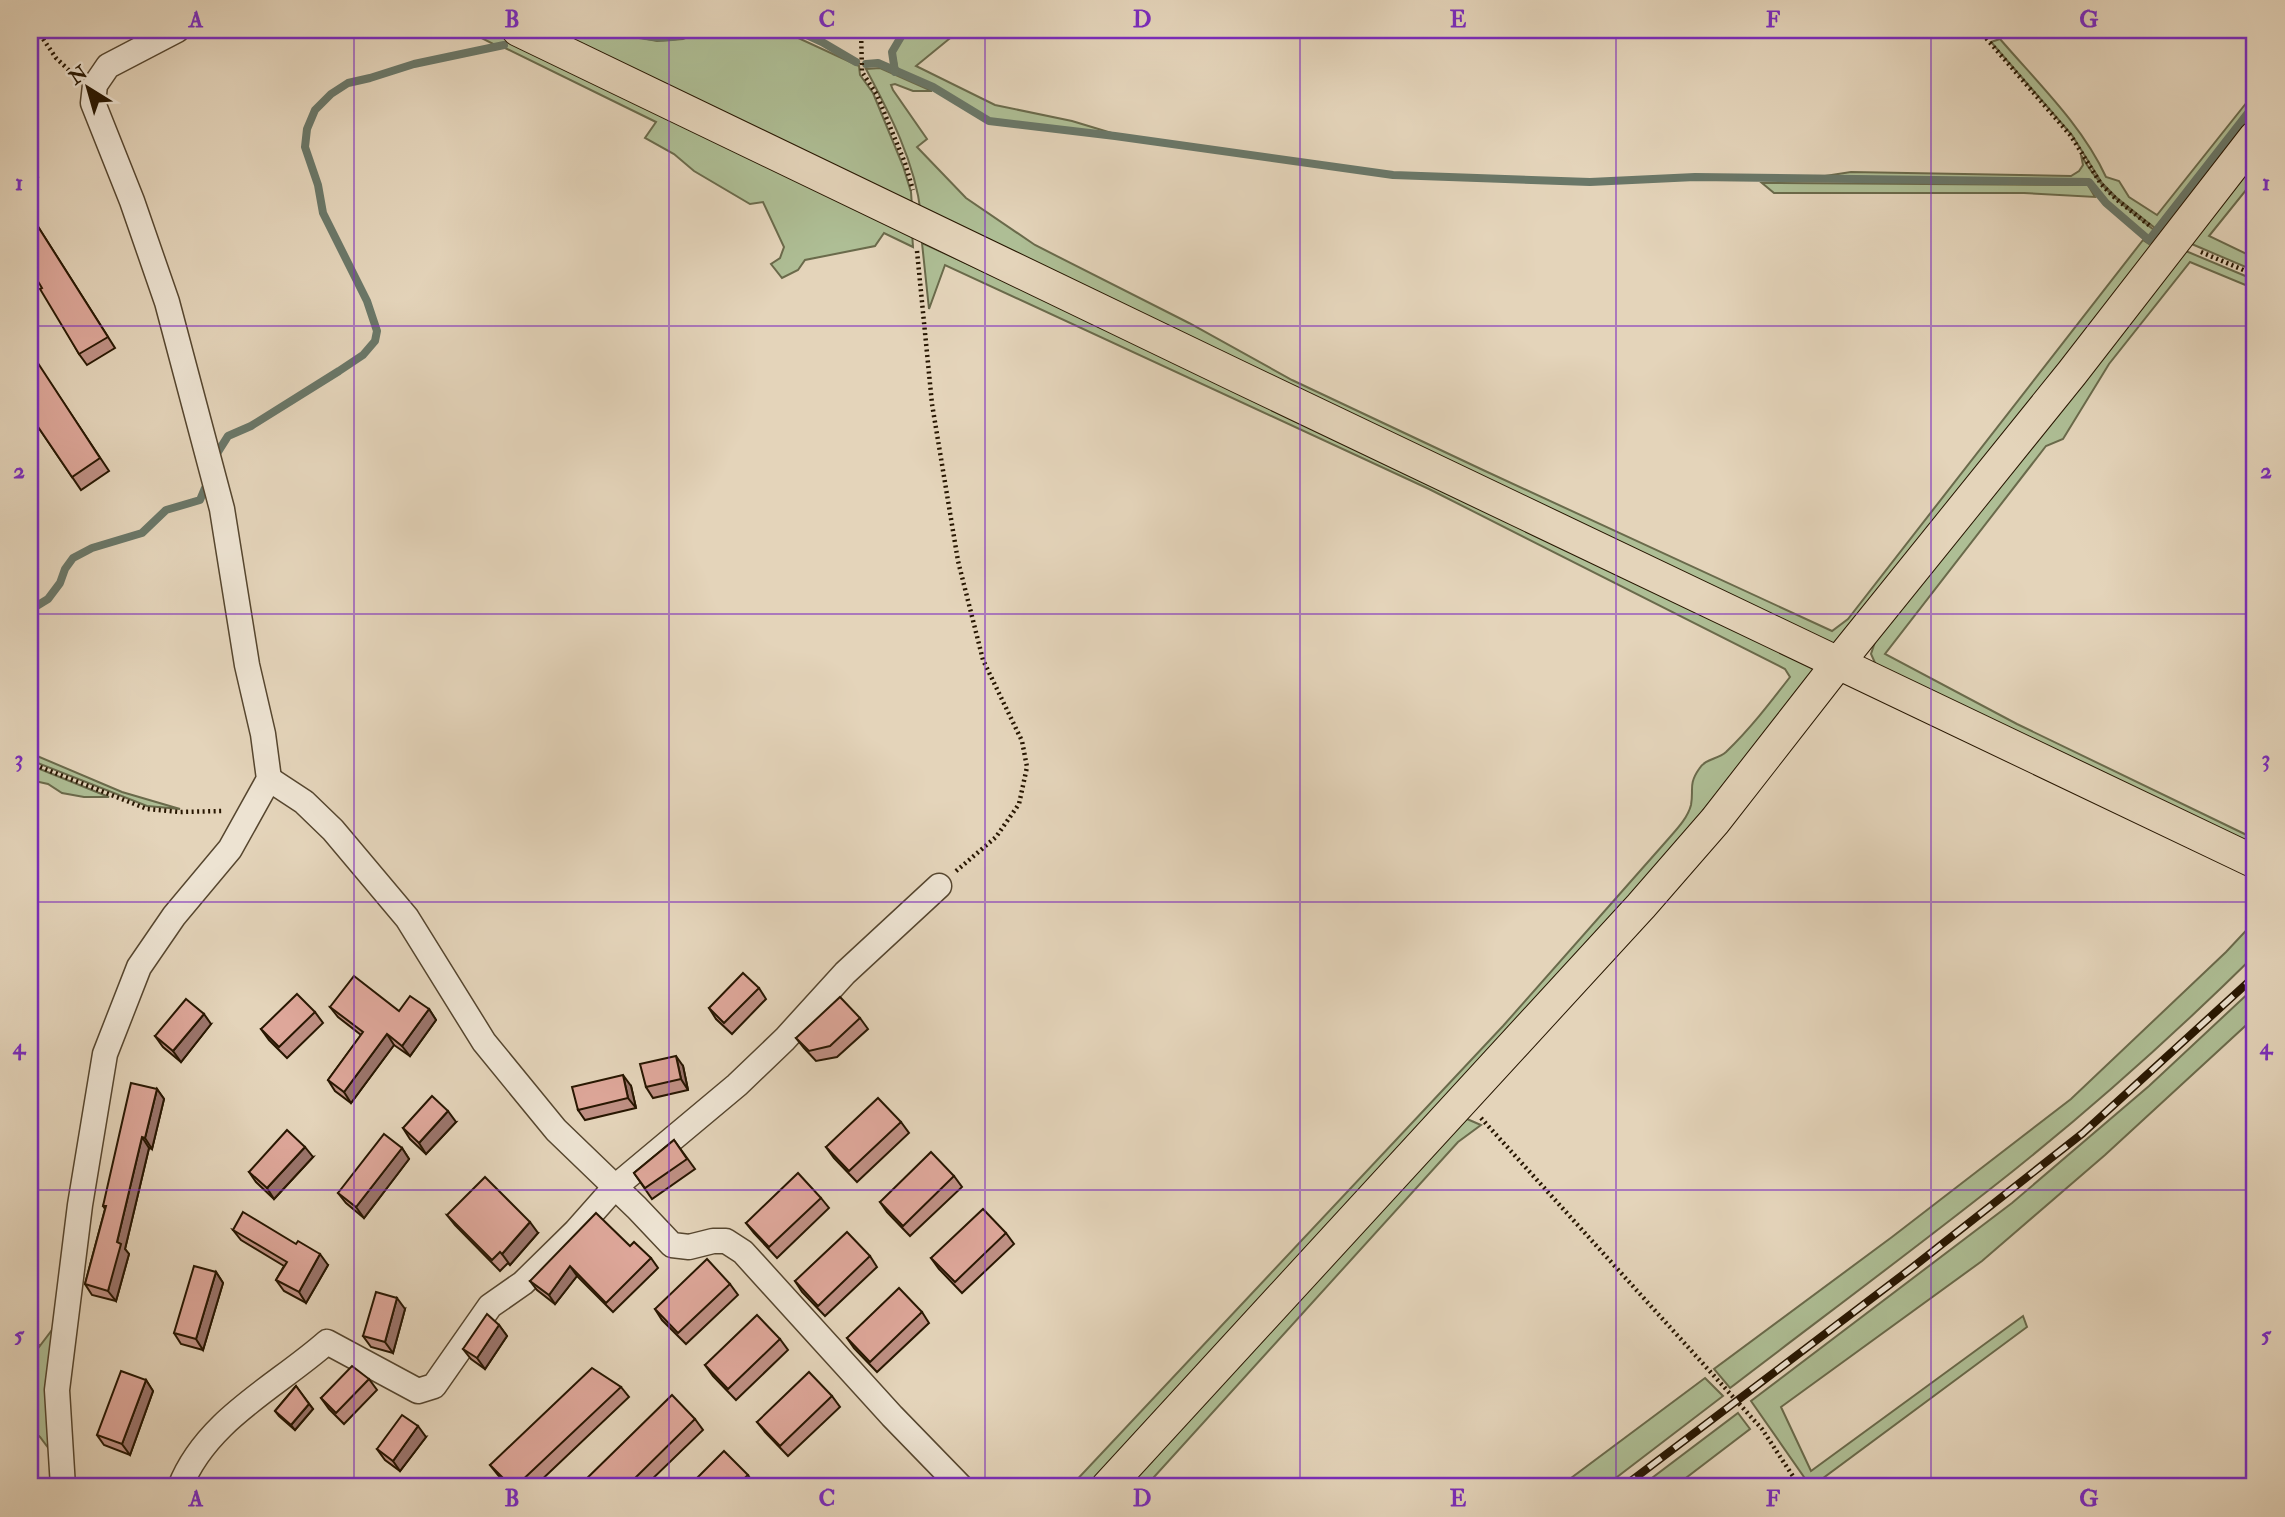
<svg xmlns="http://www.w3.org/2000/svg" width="2285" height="1517" font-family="'IM FELL Double Pica',serif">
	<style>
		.green { fill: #aebe95; stroke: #6a6a4b; stroke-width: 2 }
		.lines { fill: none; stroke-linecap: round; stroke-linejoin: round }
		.stream { stroke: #6a7768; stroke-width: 8 }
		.minor-casing { stroke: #56462f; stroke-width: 27 }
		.major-casing { stroke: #271601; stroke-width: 34 }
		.path { stroke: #271601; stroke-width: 4.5; stroke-dasharray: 2 3.5; stroke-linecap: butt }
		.minor { stroke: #ede3d2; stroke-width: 24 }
		.major { stroke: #e4d4ba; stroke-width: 32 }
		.rail-casing { stroke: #271601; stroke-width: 8 }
		.rail { stroke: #ede3d2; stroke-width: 5; stroke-dasharray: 16; stroke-linecap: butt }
		.wall { fill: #bf9084; stroke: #271601; stroke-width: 2 }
		.shaded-wall { fill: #9b756c; stroke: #271601; stroke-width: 2 }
		.building { fill: #dea79a; stroke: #271601; stroke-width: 2 }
		.grid { fill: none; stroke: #7b2cbf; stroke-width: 2; stroke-opacity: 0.55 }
		.neatline { fill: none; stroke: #7b2cbf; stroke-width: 2.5 }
		.grid-label { font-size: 23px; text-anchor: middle; font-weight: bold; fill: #7b2cbf }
	</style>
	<rect width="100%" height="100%" fill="#e4d4ba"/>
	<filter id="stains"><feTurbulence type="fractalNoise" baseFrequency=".00286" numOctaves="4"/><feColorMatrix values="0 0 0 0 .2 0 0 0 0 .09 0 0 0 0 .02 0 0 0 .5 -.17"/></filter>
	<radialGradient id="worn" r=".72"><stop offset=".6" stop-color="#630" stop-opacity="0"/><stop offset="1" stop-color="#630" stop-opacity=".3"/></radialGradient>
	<!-- green -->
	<g class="green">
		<path d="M466,30H497L912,232L913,247L884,233L875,246L805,260L798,270L782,278L771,264L780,258L784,247L763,202L750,204L694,171L674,154L645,138L656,122L505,48L504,44L497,46Z"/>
		<path d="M536,30H602L657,41L683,39L705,30H781L859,66L860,75L873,93L903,166L911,192L912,207Z"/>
		<path d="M906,30H960L916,66L995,105L1072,121L1115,134L990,120L933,86L898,71L894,52Z"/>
		<path d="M2000,39C2037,82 2082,125 2106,177L2119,181L2129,197L2157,215L2255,92V102L2155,228L2117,198L2102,183L2072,135L1991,42Z"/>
		<path d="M880,68L932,91H913L895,84L891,85L893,90L927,139L917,147L966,198L1035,245L1189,323L1292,380L1483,470L1832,631L1848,619L2143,240L2149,244L2157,233L2165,239L1840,643H1831L921,214C915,162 890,114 866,69Z"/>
		<path d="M2255,107V131L2168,234L2159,230Z"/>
		<path d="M2255,152V179L2209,236L2255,258V271L2187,242Z"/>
		<path d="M2081,155C2100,189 2124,206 2154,230L2149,237L2107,202L2090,180L1812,178L1851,172L2071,176L2079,171L2083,165Z"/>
		<path d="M1762,183L2088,185L2095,197L2024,193H1774Z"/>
		<path d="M922,243L1312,422L1812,663L1814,669L1695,821L1609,920L1087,1487H1070L1503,1026L1670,837C1678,828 1688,817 1691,805C1694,789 1688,785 1699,769C1706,758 1717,760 1726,752C1750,729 1770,703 1790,677L1785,669L1429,489L945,265L929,309Z"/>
		<path d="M2181,249L2255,280V289L2190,262L2109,364L2063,439L2046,446L1885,654L2017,724L2255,839V851L1876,665L1871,654L1876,639Z"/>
		<path d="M30,753L122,792L180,809L147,806L30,760Z"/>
		<path d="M30,765L109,797H84L62,793L48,784L30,780Z"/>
		<path d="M2255,921V955C2178,1031 2098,1103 2013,1171C1920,1245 1824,1316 1730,1388L1714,1369L1892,1237L2071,1099L2226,952Z"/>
		<path d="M2255,987V1017L2105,1155L1982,1261L1781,1407L1811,1471L2023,1316L2027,1327L1811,1487L1751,1401L2012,1203L2149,1086Z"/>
		<path d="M1467,1119L1481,1125L1458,1142L1145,1487H1122L1457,1124Z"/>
		<path d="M61,1318L52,1453L40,1437L30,1428V1359Z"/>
		<path d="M1705,1378L1723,1396L1604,1487H1559Z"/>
		<path d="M1738,1413L1750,1429L1674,1487H1640Z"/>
	</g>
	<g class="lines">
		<!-- stream -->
		<g class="stream">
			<path d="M612,30C640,35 669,44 696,30"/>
			<path d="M796,30L822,42L856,62"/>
			<path d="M866,64L878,63L933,87L989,121L1115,136L1393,175L1590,182L1695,177L2089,182L2106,203L2149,240L2255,104"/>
			<path d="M895,72L892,52L905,30"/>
			<path d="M216,455L228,436L251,426L339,371L363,355L375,341L377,331L367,301L323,213L318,185L305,147L307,129L315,110L331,94L348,83L370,78L414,64L504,45"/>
			<path d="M30,610L48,599L60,583L65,569L73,558L92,548L142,533L166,510L200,500L205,488"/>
		</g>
		<!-- minor casing -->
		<g class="minor-casing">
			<g id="minor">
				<path d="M269,779L304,802L333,830L407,918L484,1042L556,1130L637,1208L672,1245L689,1247L713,1241H726L743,1252L892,1416L961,1487"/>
				<path d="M63,1487L57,1390L80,1205L105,1054L139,967L174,916L230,849L269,779L263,734L247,665L222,509L167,302L132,201L93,103L95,85L108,66L177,30"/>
				<path d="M180,1487C206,1420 276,1387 327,1342L418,1391L434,1386L490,1306L523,1283L576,1231L615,1187L737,1085L785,1039L845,973L939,886"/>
			</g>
		</g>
		<!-- major casing -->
		<g class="major-casing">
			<g id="major">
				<path d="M518,30L1239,377L2255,862"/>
				<path d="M1107,1487L1641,906L1715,821L1839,662L2072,373L2255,137"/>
			</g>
		</g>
		<!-- path -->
		<g class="path">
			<path d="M37,30L56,58L75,76"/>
			<path d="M861,30L862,72L877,95L905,163L913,190"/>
			<path d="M1979,30L2071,136L2101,184L2116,199L2150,226"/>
			<path d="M917,251L932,404L958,561L983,660L1022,741L1027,767L1019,804L996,837L955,872"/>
			<path d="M2201,252L2255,275"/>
			<path d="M30,763L147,809L180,812L223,811"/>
			<path d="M1481,1118L1762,1429L1800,1487"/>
			<path d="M30,1353L38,1343"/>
		</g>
		<!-- minor -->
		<use href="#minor" class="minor"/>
		<!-- major -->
		<use href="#major" class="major"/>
		<!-- rail casing -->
		<g class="rail-casing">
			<path id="rail" d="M1623,1487L1913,1267L2083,1133L2255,976"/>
		</g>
		<!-- rail -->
		<use href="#rail" class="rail"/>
	</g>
	<!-- wall -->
	<g class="wall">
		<path d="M30,164L38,177L30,182Z"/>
		<path d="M30,214L115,348L87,365L79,354L42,288Z"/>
		<path d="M51,384L109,471L81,490L30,415Z"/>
		<path d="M759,988L766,999L732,1034L716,1019L709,1008Z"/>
		<path d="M330,1007L399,1011L429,1009L436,1020L410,1056L394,1045L351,1103L335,1091L328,1080L361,1035L338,1017Z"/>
		<path d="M315,1012L323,1023L287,1058L269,1040L261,1029Z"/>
		<path d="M860,1018L868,1029L837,1057L816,1061L804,1048L796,1038Z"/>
		<path d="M211,1024L181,1062L163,1047L155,1036Z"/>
		<path d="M683,1066L688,1090L653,1098L646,1087Z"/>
		<path d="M631,1086L636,1108L585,1120L578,1110Z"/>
		<path d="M157,1089L164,1099L152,1149L149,1148L125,1249L129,1254L116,1301L92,1295L85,1284L105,1209L103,1206Z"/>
		<path d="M456,1122L426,1154L410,1139L403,1128Z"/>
		<path d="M901,1122L909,1133L857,1182L834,1158L826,1147Z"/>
		<path d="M674,1140L695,1169L652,1199L634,1173Z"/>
		<path d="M402,1148L409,1159L364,1218L346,1203L338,1193Z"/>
		<path d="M313,1157L274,1199L256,1182L249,1172Z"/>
		<path d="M954,1176L962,1187L910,1236L887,1212L880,1202Z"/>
		<path d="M821,1198L829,1208L777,1258L754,1233L746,1223Z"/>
		<path d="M447,1215L538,1233L510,1265L508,1263L500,1271L455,1225Z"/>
		<path d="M233,1230L328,1265L306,1303L284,1291L276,1280L284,1266L241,1240Z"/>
		<path d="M1006,1233L1014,1244L962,1293L939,1269L931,1258Z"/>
		<path d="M630,1246L651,1258L658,1268L613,1312L577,1276L555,1304L537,1290L530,1281Z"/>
		<path d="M870,1256L877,1267L825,1316L802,1292L795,1281Z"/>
		<path d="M216,1272L223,1283L203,1350L181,1344L174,1333Z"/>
		<path d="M730,1284L738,1295L686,1344L662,1320L655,1309Z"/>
		<path d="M405,1309L393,1353L371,1347L363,1336Z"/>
		<path d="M922,1312L929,1323L877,1372L854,1348L847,1338Z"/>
		<path d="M499,1325L507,1336L485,1369L471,1359L463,1349Z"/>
		<path d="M780,1339L788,1350L736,1400L713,1376L705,1365Z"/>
		<path d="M369,1379L377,1390L344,1424L329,1409L321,1398Z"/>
		<path d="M146,1380L153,1391L130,1455L104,1445L97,1435Z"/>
		<path d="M296,1386L313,1409L295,1430L279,1416L275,1411Z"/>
		<path d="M621,1387L629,1397L534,1487H509L498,1475L490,1465Z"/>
		<path d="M832,1396L840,1407L788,1456L765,1432L757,1422Z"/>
		<path d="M695,1419L703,1430L644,1487H578Z"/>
		<path d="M426,1437L400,1471L385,1460L377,1449Z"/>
		<path d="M748,1475L755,1486L754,1487H688Z"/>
	</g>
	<!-- shaded-wall -->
	<g class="shaded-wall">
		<path d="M429,1009L436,1020L410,1056L402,1046Z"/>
		<path d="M204,1014L211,1024L181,1062L173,1051Z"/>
		<path d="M387,1034L394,1045L351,1103L344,1092Z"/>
		<path d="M676,1056L683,1066L688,1090L681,1079Z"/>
		<path d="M623,1075L631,1086L636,1108L628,1098Z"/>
		<path d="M157,1089L164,1099L152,1149L145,1138Z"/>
		<path d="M448,1111L456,1122L426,1154L419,1143Z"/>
		<path d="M142,1137L149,1148L125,1249L129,1254L116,1301L108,1291L117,1242Z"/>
		<path d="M305,1147L313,1157L274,1199L267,1188Z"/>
		<path d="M402,1148L409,1159L364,1218L356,1207Z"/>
		<path d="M530,1222L538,1233L510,1265L502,1254Z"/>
		<path d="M320,1254L328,1265L306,1303L299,1292Z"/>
		<path d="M570,1266L577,1276L555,1304L549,1295Z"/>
		<path d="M216,1272L223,1283L203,1350L196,1339Z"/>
		<path d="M397,1298L405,1309L393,1353L385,1342Z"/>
		<path d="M499,1325L507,1336L485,1369L477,1358Z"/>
		<path d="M146,1380L153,1391L130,1455L122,1444Z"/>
		<path d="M309,1404L313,1409L295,1430L291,1425Z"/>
		<path d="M418,1426L426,1437L400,1471L393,1461Z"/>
	</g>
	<!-- building -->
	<g class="building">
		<path d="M30,214L108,337L79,354L40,289L42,288L30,268Z"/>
		<path d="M30,351L100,458L72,477L30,415Z"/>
		<path d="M743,973L759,988L724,1023L709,1008Z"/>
		<path d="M354,976L399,1011L410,996L429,1009L402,1046L387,1034L344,1092L328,1080L363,1032L330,1007Z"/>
		<path d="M297,994L315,1012L279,1047L261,1029Z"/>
		<path d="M840,997L860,1018L830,1046L809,1051L796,1038Z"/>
		<path d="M186,999L204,1014L173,1051L155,1036Z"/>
		<path d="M676,1056L681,1079L646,1087L640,1064Z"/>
		<path d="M623,1075L628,1098L578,1110L572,1087Z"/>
		<path d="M131,1083L157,1089L145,1138L142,1137L117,1242L121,1244L108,1291L85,1284L106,1206H103Z"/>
		<path d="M432,1096L448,1111L419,1143L403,1128Z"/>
		<path d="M878,1098L901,1122L849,1171L826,1147Z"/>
		<path d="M287,1130L305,1147L267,1188L249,1172Z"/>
		<path d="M384,1134L402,1148L356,1207L338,1193Z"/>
		<path d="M674,1140L687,1159L645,1188L634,1173Z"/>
		<path d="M931,1152L954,1176L903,1226L880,1202Z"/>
		<path d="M798,1173L821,1198L769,1247L746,1223Z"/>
		<path d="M485,1177L530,1222L502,1254L500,1252L492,1260L447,1215Z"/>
		<path d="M983,1209L1006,1233L955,1282L931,1258Z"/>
		<path d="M243,1212L296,1244L298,1241L320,1254L299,1292L276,1280L287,1262L233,1230Z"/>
		<path d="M596,1213L630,1246L634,1242L651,1258L606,1303L570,1266L549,1295L530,1281Z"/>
		<path d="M847,1232L870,1256L818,1306L795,1281Z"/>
		<path d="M707,1259L730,1284L678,1333L655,1309Z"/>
		<path d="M194,1266L216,1272L196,1339L174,1333Z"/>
		<path d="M899,1288L922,1312L870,1362L847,1338Z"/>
		<path d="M376,1292L397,1298L385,1342L363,1336Z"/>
		<path d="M487,1314L499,1325L477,1358L463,1349Z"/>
		<path d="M757,1315L780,1339L728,1389L705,1365Z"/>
		<path d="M352,1366L369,1379L336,1413L321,1398Z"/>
		<path d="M592,1368L621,1387L515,1487H512L490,1465Z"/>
		<path d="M121,1371L146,1380L122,1444L97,1435Z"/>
		<path d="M809,1372L832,1396L780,1446L757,1422Z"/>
		<path d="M296,1386L309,1404L291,1425L275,1411Z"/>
		<path d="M672,1395L695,1419L626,1487H578Z"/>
		<path d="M402,1415L418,1426L393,1461L377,1449Z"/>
		<path d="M724,1451L748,1475L735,1487H688Z"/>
	</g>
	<!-- grid -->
	<path class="grid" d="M354,30V1487M669,30V1487M985,30V1487M1300,30V1487M1616,30V1487M1931,30V1487M30,326H2255M30,614H2255M30,902H2255M30,1190H2255"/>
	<!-- margin -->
	<rect width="2285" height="1517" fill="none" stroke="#e4d4ba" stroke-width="77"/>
	<!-- north arrow -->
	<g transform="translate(88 88) rotate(323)" stroke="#ede3d2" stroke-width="5" paint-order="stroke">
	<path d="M0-5L12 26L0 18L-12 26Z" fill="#271601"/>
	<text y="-10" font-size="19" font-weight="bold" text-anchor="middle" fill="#271601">N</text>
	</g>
	<rect x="38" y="38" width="2208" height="1440" class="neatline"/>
	<g class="grid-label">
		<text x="196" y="27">A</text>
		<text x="512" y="27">B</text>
		<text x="827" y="27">C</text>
		<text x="1142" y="27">D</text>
		<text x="1458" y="27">E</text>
		<text x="1773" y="27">F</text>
		<text x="2089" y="27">G</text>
		<text x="19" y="190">1</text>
		<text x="2266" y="190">1</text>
		<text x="19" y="478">2</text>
		<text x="2266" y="478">2</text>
		<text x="19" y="766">3</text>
		<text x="2266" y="766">3</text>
		<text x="19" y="1054">4</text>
		<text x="2266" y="1054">4</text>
		<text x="19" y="1342">5</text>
		<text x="2266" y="1342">5</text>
		<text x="196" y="1506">A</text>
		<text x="512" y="1506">B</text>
		<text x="827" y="1506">C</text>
		<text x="1142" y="1506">D</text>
		<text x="1458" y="1506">E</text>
		<text x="1773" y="1506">F</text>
		<text x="2089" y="1506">G</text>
	</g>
	<rect width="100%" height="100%" filter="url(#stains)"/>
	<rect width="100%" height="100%" fill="url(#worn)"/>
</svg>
